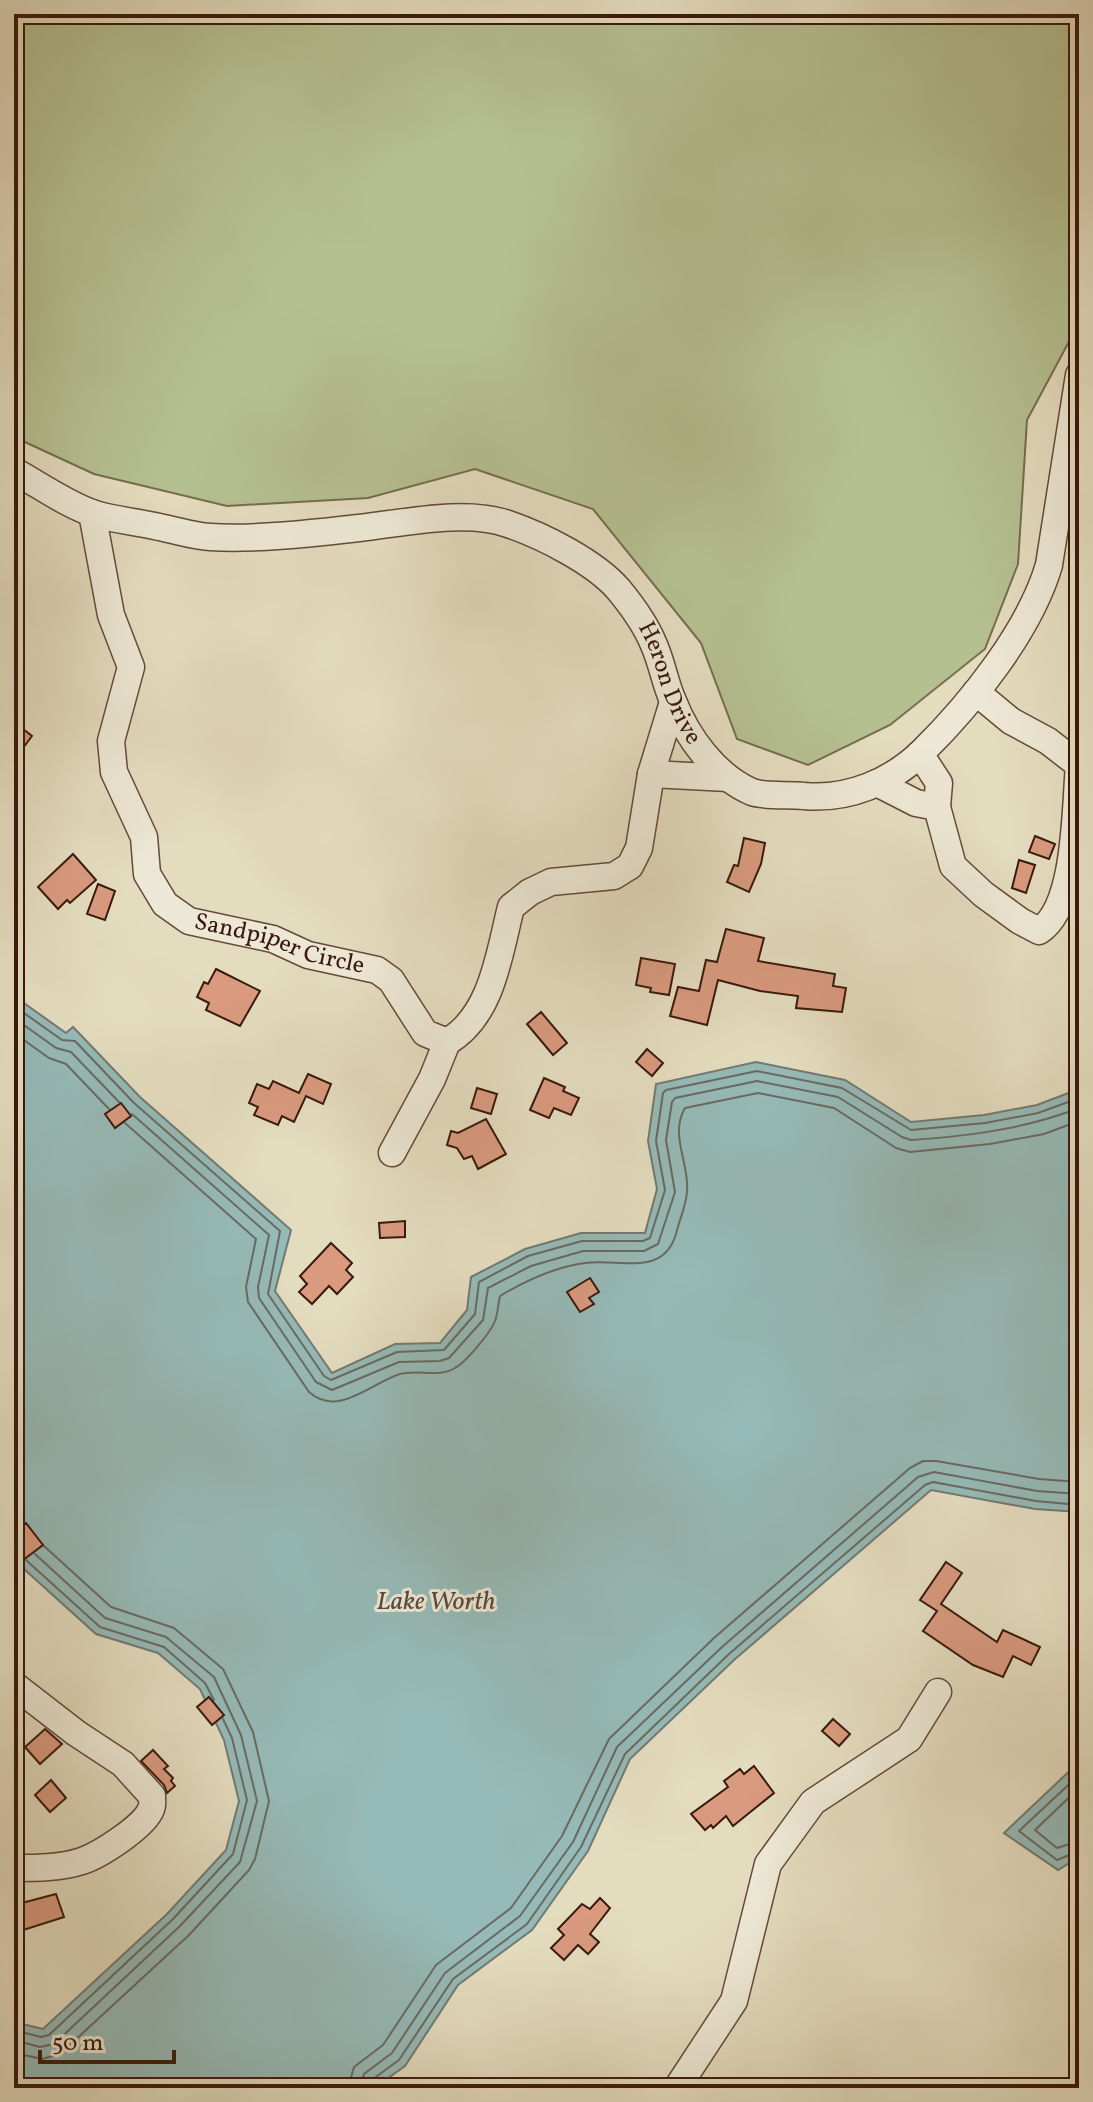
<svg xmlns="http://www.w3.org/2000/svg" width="1093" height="2102" font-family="Vollkorn,serif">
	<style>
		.green { fill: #b5c091; stroke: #776c4e; stroke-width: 2 }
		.water { fill: #96bab7; stroke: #717a73; stroke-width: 2 }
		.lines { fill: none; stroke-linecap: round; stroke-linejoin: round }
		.shore { stroke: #686a62; stroke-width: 2 }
		.building { fill: #d99a7f; stroke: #39190c; stroke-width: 2 }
		.minor-casing { stroke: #644a39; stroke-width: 29 }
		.minor { stroke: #ede8d5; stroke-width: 26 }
		.labels { text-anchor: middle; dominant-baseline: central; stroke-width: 6; stroke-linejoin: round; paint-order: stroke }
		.street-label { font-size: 24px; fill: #39190c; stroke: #ede8d5 }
		.water-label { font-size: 26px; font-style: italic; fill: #55493f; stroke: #ede8d5 }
	</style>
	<rect width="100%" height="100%" fill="#e4dcbf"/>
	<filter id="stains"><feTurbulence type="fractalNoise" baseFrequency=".0025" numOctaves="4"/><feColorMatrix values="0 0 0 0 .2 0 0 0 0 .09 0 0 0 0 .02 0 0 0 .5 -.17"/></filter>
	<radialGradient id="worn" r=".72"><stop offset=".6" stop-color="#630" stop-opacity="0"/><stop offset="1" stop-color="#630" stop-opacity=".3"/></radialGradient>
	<!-- green -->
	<path class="green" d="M14,14H1079V323L1027,420L1018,564L985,649L890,725L808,765L737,739L701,643L593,509L475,469L368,498L227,506L94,474L14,437Z"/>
	<!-- water -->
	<g class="water">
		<path d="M14,996L66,1033L73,1027L140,1097L291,1230L275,1291L332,1373L395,1344L440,1343L467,1310L471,1277L525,1249L581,1233H645L657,1189L648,1141L656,1084L756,1062L845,1080L911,1122L984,1115L1037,1105L1079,1089V1512L1035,1509L931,1490L734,1660L630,1759L588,1851L532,1930L458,1985L405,2066L374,2088H14V2022L43,2029L167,1914L226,1850L239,1801L224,1740L200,1689L158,1653L96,1634L14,1560Z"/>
		<path d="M1079,1762V1857L1058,1870L1004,1833Z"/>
	</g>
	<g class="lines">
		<!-- shore -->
		<g class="shore">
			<path d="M14,1006L62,1040L75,1041L134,1103L280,1231L268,1294L324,1376L331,1380L397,1352L444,1350L475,1314L479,1282L528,1256L582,1241H643L650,1238L665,1190L656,1141L663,1093L666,1090L757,1071L842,1088L911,1130L985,1123L1038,1113L1079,1098"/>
			<path d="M14,1018L56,1048L71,1052L119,1102"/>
			<path d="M14,1033L49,1058L66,1064L109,1109"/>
			<path d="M132,1114L269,1235L258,1287L259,1298L316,1382L332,1390L399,1362L440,1361L449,1358L483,1320L488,1288L531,1266L583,1251H644L658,1244L675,1192L666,1140L672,1102L675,1098L757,1081L838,1097L902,1137L911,1140C969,1136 1025,1129 1079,1108"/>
			<path d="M125,1123L256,1239L246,1287L248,1302L309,1392C338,1418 371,1383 400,1374C418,1369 439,1378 455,1368C466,1362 491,1332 495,1321C498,1313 498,1304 500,1296C525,1281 555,1267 585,1263C619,1258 663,1278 676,1234C679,1221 686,1206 687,1192C690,1164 669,1135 685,1108L758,1093L834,1108L896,1148L910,1152L990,1144L1044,1134L1079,1121"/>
			<path d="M26,1560L100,1627L164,1647L205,1683L214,1700"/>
			<path d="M1079,1775L1019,1831L1057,1860L1079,1851"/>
			<path d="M1079,1788L1035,1830L1057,1848L1079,1841"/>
			<path d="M14,2030L41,2037L49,2035L173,1919L233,1854L247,1800L232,1738L223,1719"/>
			<path d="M14,2040L40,2047L54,2044L180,1926L240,1862L257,1801L241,1735L214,1677L166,1637L105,1618L35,1554"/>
			<path d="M14,2053L42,2059L60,2054L189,1935L249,1870L255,1859L269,1801L253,1732L223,1669L174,1628L111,1607L44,1546"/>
			<path d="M348,2088L354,2067L383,2045L436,1965L511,1908L562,1836L609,1739L714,1638L910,1468L923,1461H936L1039,1479L1079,1482"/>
			<path d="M360,2088L364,2074L392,2053L445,1973L520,1916L573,1842L617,1747L722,1647L918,1477L934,1472L1037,1491L1079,1494"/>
			<path d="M370,2088L373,2079L399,2060L453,1979L527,1924L581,1847L625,1754L729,1654L925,1485L933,1482L1036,1501L1079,1505"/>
		</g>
	</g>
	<!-- building -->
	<g class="building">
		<path d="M14,722L32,736L14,760Z"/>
		<path d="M1035,836L1055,844L1049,859L1029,852Z"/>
		<path d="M744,838L765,843L761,864L749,892L727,882L734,865L738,866Z"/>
		<path d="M73,854L96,880L70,903L67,900L58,909L38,887Z"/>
		<path d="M1019,860L1035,865L1026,893L1012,888Z"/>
		<path d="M98,884L115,891L105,920L87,914Z"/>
		<path d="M726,929L764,938L758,961L835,974L833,986L846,988L842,1012L796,1008L798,996L760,991L718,980L707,1025L670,1016L678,987L699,991L706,960L717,962Z"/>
		<path d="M641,958L675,964L669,995L650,992L651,988L636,985Z"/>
		<path d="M216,969L260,991L240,1026L206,1010L209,1003L197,997L204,982L208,984Z"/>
		<path d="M541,1012L567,1043L553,1055L527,1024Z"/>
		<path d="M647,1049L663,1063L652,1076L636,1062Z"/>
		<path d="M308,1074L331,1084L323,1104L306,1096L294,1122L282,1116L278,1125L254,1115L258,1107L249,1103L257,1084L269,1089L273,1081L299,1093Z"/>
		<path d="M544,1078L565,1087L563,1091L579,1098L571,1115L554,1108L549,1118L530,1110Z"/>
		<path d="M477,1088L497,1094L491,1114L471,1108Z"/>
		<path d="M121,1103L131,1116L115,1128L105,1114Z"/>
		<path d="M486,1119L506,1154L478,1169L472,1156L464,1159L457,1148L447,1145L451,1131L458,1133Z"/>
		<path d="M405,1221V1237L380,1238L379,1223Z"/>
		<path d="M331,1243L352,1263L346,1270L353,1277L337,1294L329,1286L312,1304L299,1292L307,1284L300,1276Z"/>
		<path d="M590,1278L599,1292L589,1298L594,1304L580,1312L567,1292Z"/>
		<path d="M26,1523L43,1545L19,1563L14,1556V1531Z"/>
		<path d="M946,1562L962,1573L941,1604L997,1642L1003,1630L1040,1647L1031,1665L1013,1656L1003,1677L973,1665L923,1631L937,1611L920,1600Z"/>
		<path d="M209,1697L224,1715L212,1725L197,1707Z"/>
		<path d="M833,1719L850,1734L839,1746L822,1731Z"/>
		<path d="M45,1729L62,1744L40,1764L25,1747Z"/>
		<path d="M153,1750L168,1766L164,1769L173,1778L171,1781L175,1786L167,1793L164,1785L141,1761Z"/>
		<path d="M754,1766L774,1793L733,1826L726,1816L713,1828L711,1825L705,1830L691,1814L728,1787L724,1781L740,1769L744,1774Z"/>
		<path d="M51,1780L66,1798L50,1812L35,1795Z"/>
		<path d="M56,1894L64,1917L14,1933V1905Z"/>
		<path d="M600,1898L610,1908L590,1934L599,1942L588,1954L578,1945L564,1960L551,1948L564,1935L558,1929L582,1904L590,1909Z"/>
	</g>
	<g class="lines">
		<!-- minor casing -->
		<g class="minor-casing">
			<g id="minor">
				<path id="s1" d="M14,471C38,484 69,506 95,514C115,520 138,522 159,527C175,530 193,536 210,537C255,540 314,533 359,528C404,523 466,509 508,524C543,536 595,562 619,590C633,607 646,625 654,645C662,663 665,683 673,701C687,737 715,776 752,792C766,797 789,794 804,796C848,800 891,782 922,752C971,704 1030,630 1049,565L1079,375"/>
				<path id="s2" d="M92,513L111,615L131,667L111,741L114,772L144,837L147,874L165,904L189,921L273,939L308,955L377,970L391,980L425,1033L447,1042C492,1016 499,955 511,907L530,892L551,882L614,876L630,866L639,848L651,774L673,702"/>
				<path d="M920,754L939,783L937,807L953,866L983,894L1020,921L1039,931C1077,907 1075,808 1079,765L1048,741L1011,721L976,692"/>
				<path d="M651,774L728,778"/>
				<path d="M877,783L916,803L937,807"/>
				<path d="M392,1153L432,1079L447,1042"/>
				<path d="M14,1685L76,1733L123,1764L152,1796C152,1801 153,1805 151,1809C145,1826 100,1855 82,1861C61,1868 36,1868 14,1868"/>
				<path d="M677,2088L734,2001L768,1864L813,1802L909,1739L938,1692"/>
			</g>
		</g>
		<!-- minor -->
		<use href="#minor" class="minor"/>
	</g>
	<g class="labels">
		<!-- street labels -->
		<g class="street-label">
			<text stroke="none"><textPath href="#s1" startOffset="746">Heron Drive</textPath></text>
			<text stroke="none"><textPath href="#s2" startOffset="534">Sandpiper Circle</textPath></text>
		</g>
		<!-- water labels -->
		<g class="water-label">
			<text x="436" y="1602">Lake Worth</text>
		</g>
	</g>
	<!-- margin -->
	<rect width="1093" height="2102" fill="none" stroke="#e4dcbf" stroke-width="48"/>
	<rect x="16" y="16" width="1061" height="2070" fill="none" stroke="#39190c" stroke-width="4"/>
	<rect x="24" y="24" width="1045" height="2054" fill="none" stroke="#39190c" stroke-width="2"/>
	<!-- scale -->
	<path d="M40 2050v12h134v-12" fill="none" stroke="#39190c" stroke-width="4"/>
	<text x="52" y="2050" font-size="24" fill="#39190c" stroke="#ede8d5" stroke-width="6" paint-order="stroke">50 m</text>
	<rect width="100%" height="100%" filter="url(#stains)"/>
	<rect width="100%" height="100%" fill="url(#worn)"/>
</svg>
